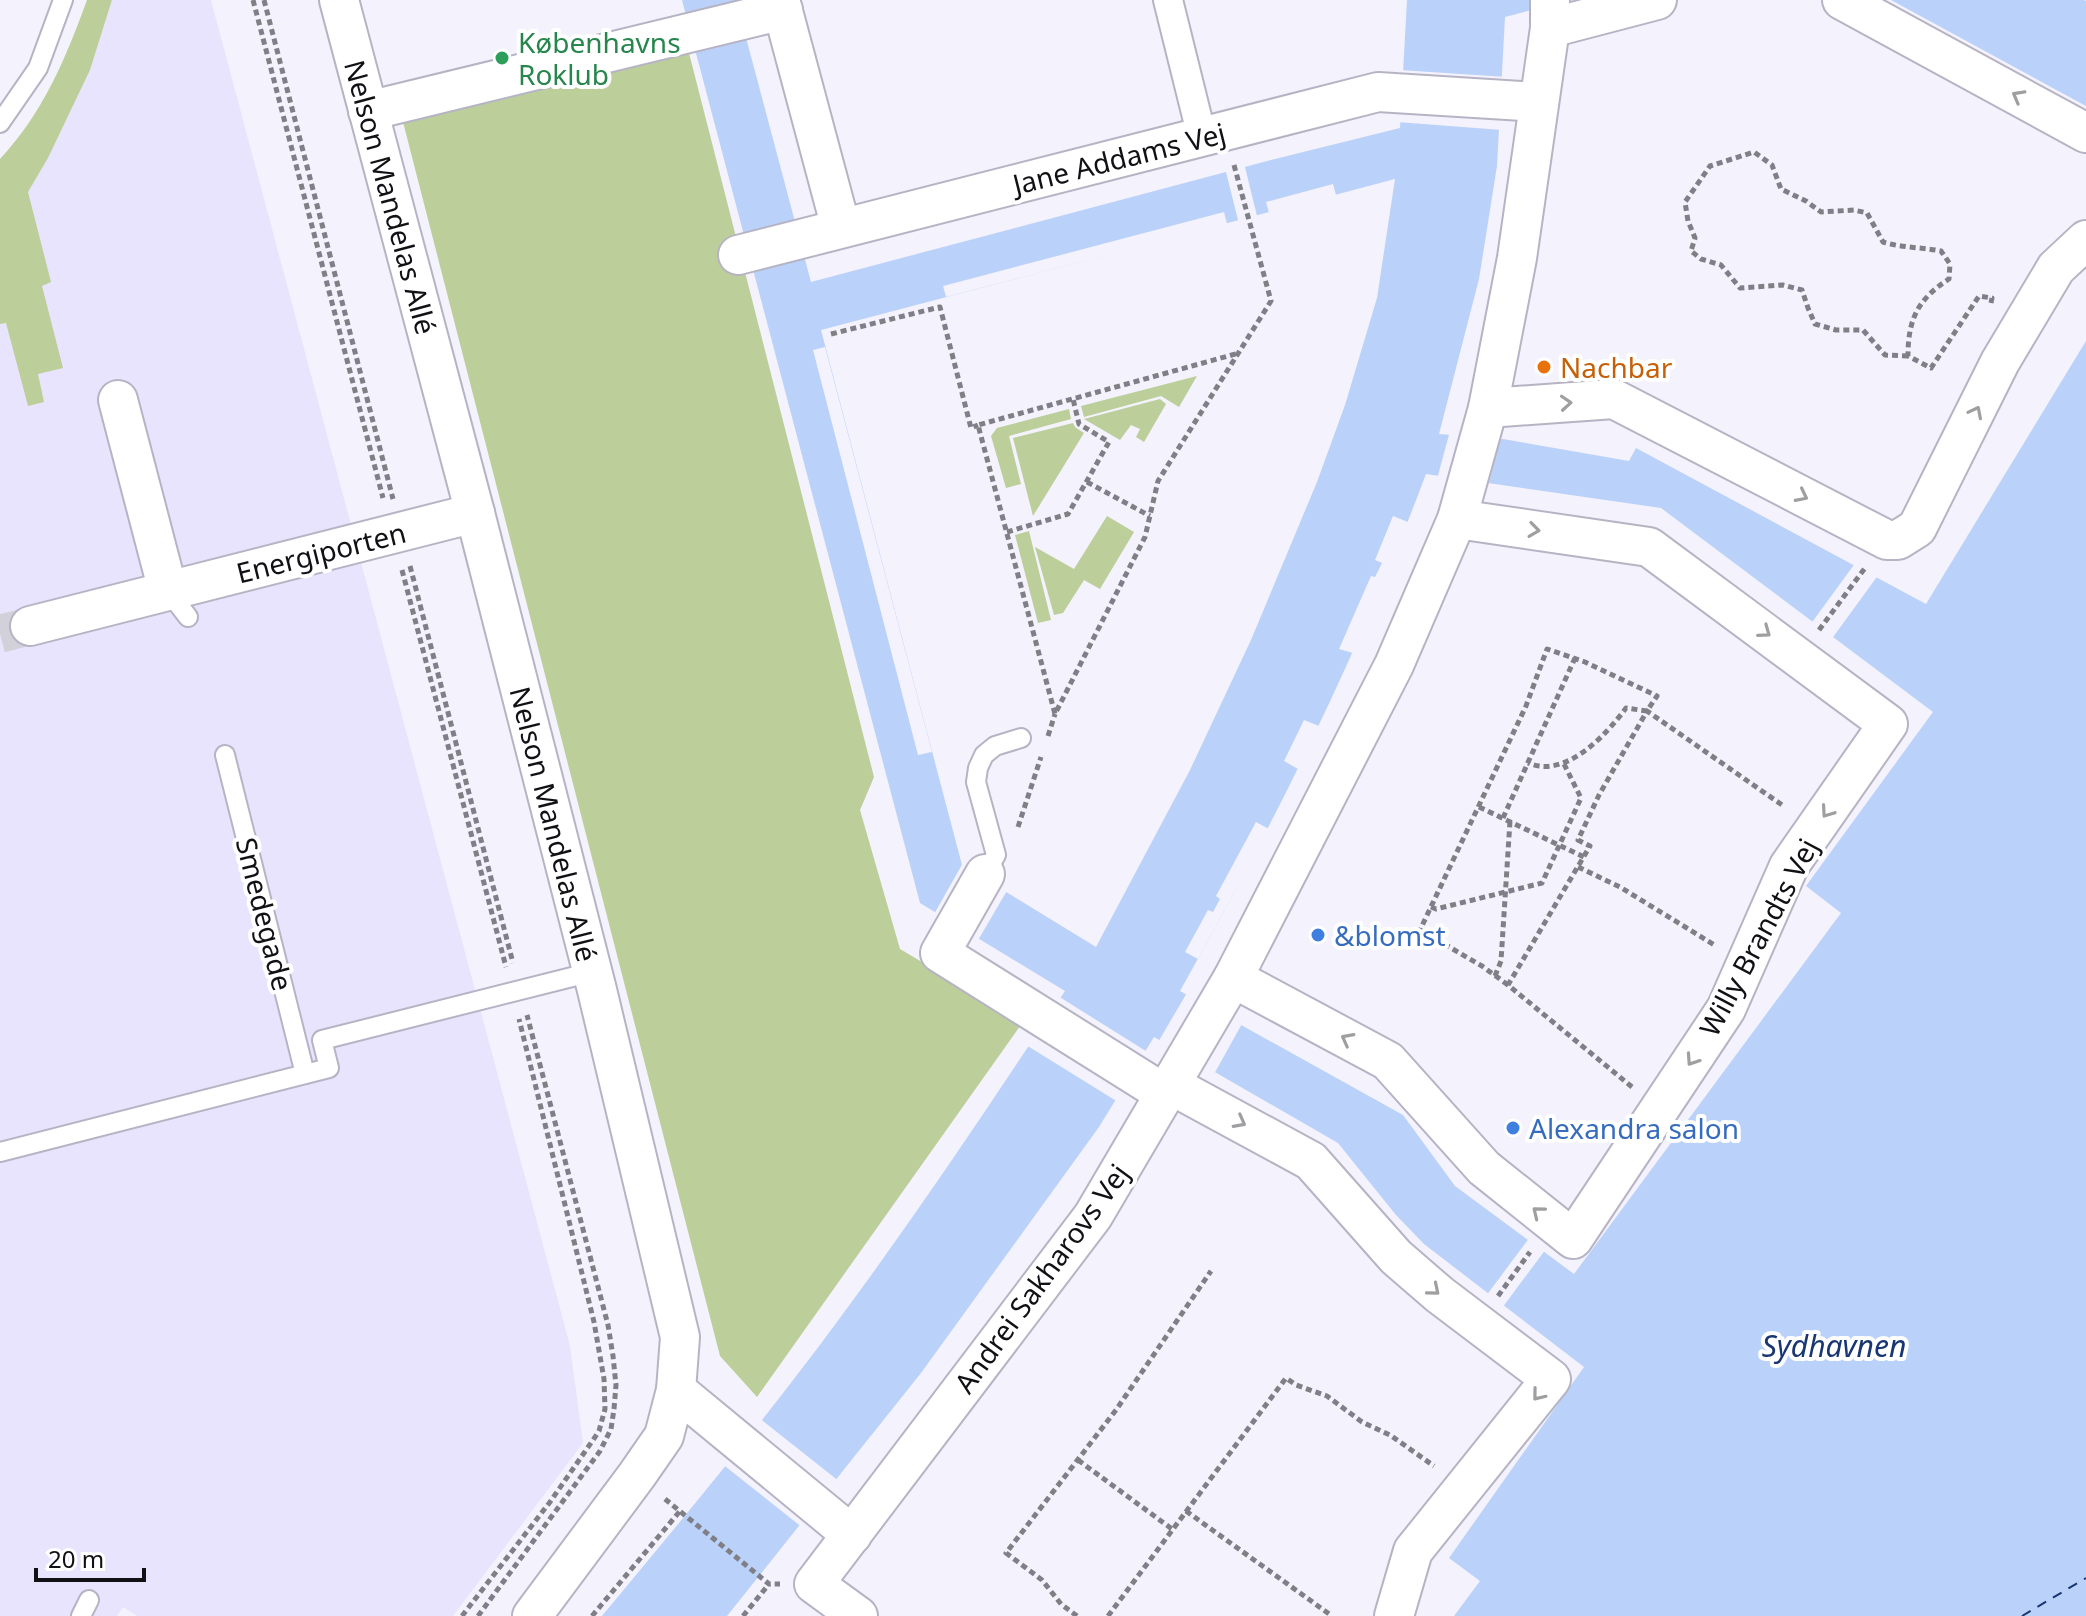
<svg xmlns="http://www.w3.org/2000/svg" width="2086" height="1616" font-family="'Noto Sans',sans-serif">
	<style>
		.built { fill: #e8e4fd }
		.green { fill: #bcce9a }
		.water { fill: #bad1f9; fill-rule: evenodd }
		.pier { fill: #f4f2fc }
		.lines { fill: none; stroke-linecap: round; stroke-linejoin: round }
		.ferry { stroke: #183671; stroke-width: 2; stroke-dasharray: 10 8; stroke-linecap: butt }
		.minor-tunnel { stroke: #d2d0d9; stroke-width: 38; stroke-dasharray: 38 19; stroke-linecap: butt }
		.service-casing { stroke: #b6b4c4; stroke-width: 22 }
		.pedestrian-casing { stroke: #b6b4c4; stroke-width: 32 }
		.minor-casing { stroke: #b6b4c4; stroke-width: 42 }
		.path { stroke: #807f86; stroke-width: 5; stroke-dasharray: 6 4; stroke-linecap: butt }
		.service { stroke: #fff; stroke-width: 18 }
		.pedestrian { stroke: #fff; stroke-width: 28 }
		.minor { stroke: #fff; stroke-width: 38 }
		.oneway { stroke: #9f9fa1 }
		.leisure-dot { fill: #2e9e5b; stroke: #fff; stroke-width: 3 }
		.food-dot { fill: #e8710a; stroke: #fff; stroke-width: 3 }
		.shop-dot { fill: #3f7fe0; stroke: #fff; stroke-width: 3 }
		.labels { text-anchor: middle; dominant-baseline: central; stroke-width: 8; stroke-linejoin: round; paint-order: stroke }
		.leisure-label { font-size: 28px; fill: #27864d; stroke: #fff; text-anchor: start }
		.street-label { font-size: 28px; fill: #101015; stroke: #fff }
		.food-label { font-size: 28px; fill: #c56008; stroke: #fff; text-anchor: start }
		.shop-label { font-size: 28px; fill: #366cbe; stroke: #fff; text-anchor: start }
		.water-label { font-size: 30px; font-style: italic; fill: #183671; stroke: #fff }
	</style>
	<rect width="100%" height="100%" fill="#f4f2fc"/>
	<!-- built -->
	<path class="built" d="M112,0H211L570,1346L583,1443L453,1616H137L123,1607L117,1616H0V238L48,158L90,70Z"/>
	<!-- green -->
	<g class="green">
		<path d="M87,0H112L90,70L48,158L28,192L51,282L42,286L63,368L38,374L44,402L28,406L6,323L0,324V159C43,113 66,58 87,0Z"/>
		<path d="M689,53L874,777L860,810L900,949L1023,1022L757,1397L720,1356L403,122Z"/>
		<path d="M1197,376L1179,407L1161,396L1084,417L1081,406Z"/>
		<path d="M1160,399L1166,404L1144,442L1136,437L1140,429L1131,425L1120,440L1084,419Z"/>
		<path d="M1069,409L1071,419L1009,436L1021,484L1006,488L991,436L997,428Z"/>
		<path d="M1073,423L1075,427L1084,433L1033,516L1013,438Z"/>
		<path d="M1107,516L1134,532L1100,589L1084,580L1063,613L1054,615L1035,547L1074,569Z"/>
		<path d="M1029,531L1051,620L1038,623L1015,535Z"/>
	</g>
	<!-- water -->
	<g class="water">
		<path d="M682,0H736L811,282L1275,159L1400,128L1407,0H1569L1505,17L1497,166L1479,279L1439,434L1503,439L1629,461L1636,448L1926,604L2086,341V1616H1454L1480,1581L1449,1558L1584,1367L1424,1244L1396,1215L1338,1143L1154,1037L1099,1127L921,1373L727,1616H602C681,1521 760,1426 834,1326C915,1217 990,1105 1065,991L920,903ZM1395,179L1377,298L1345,405L1317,482L1251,640L1190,770L1096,947L962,865L821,330ZM1426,474L1661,508L1933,712L1806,886L1841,913L1574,1274L1455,1186L1403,1115L1180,991C1274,824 1359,653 1426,474Z"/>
		<path d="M1891,0H2084L2086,1V106Z"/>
	</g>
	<!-- pier -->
	<g class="pier">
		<path d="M1400,70L1506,77L1502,130L1397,122Z"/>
		<path d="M1244,163L1258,220L1239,224L1225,168Z"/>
		<path d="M1333,184L1336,195L1269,213L1266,202Z"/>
		<path d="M1224,212L1227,224L946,297L943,286Z"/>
		<path d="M825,347L932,752L918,755L813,350Z"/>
		<path d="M1450,431L1501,436L1488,487L1437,479Z"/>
		<path d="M1393,516L1408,522L1367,623L1353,653L1339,649L1371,576L1375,577L1382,563L1375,560Z"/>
		<path d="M1856,562L1879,574L1831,640L1810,625Z"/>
		<path d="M1304,720L1319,726L1298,769L1284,761Z"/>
		<path d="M1256,822L1269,829L1198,959L1185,952L1208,910L1213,912L1220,899L1216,896Z"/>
		<path d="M964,861L1008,889L977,942L933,916Z"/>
		<path d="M1188,991L1243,1022L1213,1076L1157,1044Z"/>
		<path d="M1058,996L1149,1053L1118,1102L1026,1045Z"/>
		<path d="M1530,1237L1546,1249L1502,1308L1486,1296Z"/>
		<path d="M758,1417L840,1482L803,1528L721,1463Z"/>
	</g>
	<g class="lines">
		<!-- ferry -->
		<path class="ferry" d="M2022,1616L2086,1578"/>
		<!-- minor-tunnel -->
		<path class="minor-tunnel" d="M0,634L30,626"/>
		<!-- service casing -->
		<g class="service-casing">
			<g id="service">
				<path d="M0,123L38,68L63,0"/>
				<path d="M168,591L188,617"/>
				<path d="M225,755L305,1074"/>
				<path d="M985,874L996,855L976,782L978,768L984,755L995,746L1021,738"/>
				<path d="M0,1152L329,1068L322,1040L592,972"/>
				<path d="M81,1616L89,1600"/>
			</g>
		</g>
		<!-- pedestrian casing -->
		<g class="pedestrian-casing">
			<path id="pedestrian" d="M1168,0L1202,137"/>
		</g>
		<!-- minor casing -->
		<g class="minor-casing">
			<g id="minor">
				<path d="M339,0L475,513L597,990L680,1337L676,1390L664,1436L637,1475L532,1616"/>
				<path d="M780,0L841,228"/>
				<path d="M1842,0L2086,133"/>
				<path d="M1550,28L1657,0"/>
				<path d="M368,111L783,10"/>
				<path d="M738,255L1378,92L1539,102"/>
				<path d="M118,400L168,591"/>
				<path d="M1488,408L1614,399L1887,540H1898L1917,528L2000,362L2056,268L2086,240"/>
				<path d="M30,626L475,513"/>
				<path d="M985,874L940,953L1165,1094"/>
				<path d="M1233,978L1388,1061L1484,1168L1573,1239L1726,1009L1789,866L1888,724L1649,547L1457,519"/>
				<path d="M1171,1085L1311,1161L1396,1257L1440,1295L1551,1379L1413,1551L1394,1616"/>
				<path d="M676,1390L852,1535"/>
				<path d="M858,1616L814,1584L1093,1216L1233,978L1394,665L1457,519L1488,408L1517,258L1550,28V0"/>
			</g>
		</g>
		<!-- path -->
		<g class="path">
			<path d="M253,0L383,498"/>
			<path d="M264,0L393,499"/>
			<path d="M1234,165L1271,301L1158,481L1145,537L1055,714L978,425L1239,353"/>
			<path d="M831,334L940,307L971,428L978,425"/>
			<path d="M1908,356L1885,355L1863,330H1836L1815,324L1808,308L1802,290L1783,285L1740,288L1721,265L1701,259L1691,251L1695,238L1688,221L1685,202L1710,166L1754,152L1772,165L1781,189L1806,201L1821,212L1854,210L1867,213L1883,242C1902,248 1921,247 1941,251L1950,264L1949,279C1918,299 1908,319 1908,356L1931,368L1979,296L1992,298L1991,303"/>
			<path d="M1087,482L1150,516"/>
			<path d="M1007,532L1068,514L1109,442L1079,424L1073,399"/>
			<path d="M410,566L513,963"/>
			<path d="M402,570L506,967"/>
			<path d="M1819,630L1865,568"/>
			<path d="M1048,736L1055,714"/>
			<path d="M1479,807L1584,857"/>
			<path d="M1503,818L1575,658"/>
			<path d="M1018,827L1041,757"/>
			<path d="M1578,867L1620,887L1716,946"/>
			<path d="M1431,907L1436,909L1542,883L1581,798L1563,762"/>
			<path d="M1495,976L1501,961L1510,821"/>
			<path d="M1508,985L1482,966L1420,930L1526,706L1547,649L1585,662L1657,696L1647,711L1626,708C1606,735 1566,779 1528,763"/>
			<path d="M1632,1087L1508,985L1590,846L1578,840L1599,795L1647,711L1785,807"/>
			<path d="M1498,1296L1530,1252"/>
			<path d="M1078,1460L1172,1529"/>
			<path d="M665,1499L769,1584H780"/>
			<path d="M1186,1511L1332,1616"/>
			<path d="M462,1616L550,1502L593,1440L599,1431L605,1409L604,1379L594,1322L519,1019"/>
			<path d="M478,1616L600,1451L611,1429L614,1409L616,1385L613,1356L608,1325L527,1015"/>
			<path d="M592,1616L680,1511"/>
			<path d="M743,1616L769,1584"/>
			<path d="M1077,1616L1061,1604L1042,1580L1006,1553L1116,1410L1211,1271"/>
			<path d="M1108,1616L1286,1378L1296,1385L1327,1396L1362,1422L1390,1435L1434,1466"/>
		</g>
		<!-- service -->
		<use href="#service" class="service"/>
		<!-- pedestrian -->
		<use href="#pedestrian" class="pedestrian"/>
		<!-- minor -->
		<use href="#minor" class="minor"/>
	</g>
	<!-- one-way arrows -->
	<defs><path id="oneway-chevron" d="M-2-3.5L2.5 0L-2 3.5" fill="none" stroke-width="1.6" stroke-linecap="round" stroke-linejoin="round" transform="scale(2)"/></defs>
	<g class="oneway">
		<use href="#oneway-chevron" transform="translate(2018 96) rotate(-151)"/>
		<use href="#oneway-chevron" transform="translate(1566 403) rotate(-4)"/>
		<use href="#oneway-chevron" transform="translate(1976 412) rotate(-63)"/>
		<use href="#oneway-chevron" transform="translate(1802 496) rotate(27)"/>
		<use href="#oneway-chevron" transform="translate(1534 530) rotate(8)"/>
		<use href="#oneway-chevron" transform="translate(1765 632) rotate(36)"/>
		<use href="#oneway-chevron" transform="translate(1827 812) rotate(125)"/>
		<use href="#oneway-chevron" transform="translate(1347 1039) rotate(-152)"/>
		<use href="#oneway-chevron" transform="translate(1692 1060) rotate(124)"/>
		<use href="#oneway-chevron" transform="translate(1240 1122) rotate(28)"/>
		<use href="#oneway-chevron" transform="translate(1538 1212) rotate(-141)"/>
		<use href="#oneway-chevron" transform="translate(1434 1290) rotate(40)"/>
		<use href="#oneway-chevron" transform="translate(1538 1395) rotate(129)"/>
	</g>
	<!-- markers -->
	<circle class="leisure-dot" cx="502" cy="58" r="8"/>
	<circle class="food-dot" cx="1544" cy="367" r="8"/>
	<g class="shop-dot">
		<circle cx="1318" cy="935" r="8"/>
		<circle cx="1513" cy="1128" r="8"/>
	</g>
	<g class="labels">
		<!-- leisure labels -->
		<g class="leisure-label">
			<text x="518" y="42">Københavns<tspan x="518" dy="32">Roklub</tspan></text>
		</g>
		<!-- street labels -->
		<g class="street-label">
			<text transform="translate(1119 158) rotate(-14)">Jane Addams Vej</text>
			<text transform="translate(391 197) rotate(75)">Nelson Mandelas Allé</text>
			<text transform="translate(321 552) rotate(-14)">Energiporten</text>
			<text transform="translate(554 824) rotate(76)">Nelson Mandelas Allé</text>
			<text transform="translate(265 914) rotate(76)">Smedegade</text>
			<text transform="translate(1758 937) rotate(-62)">Willy Brandts Vej</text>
			<text transform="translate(1041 1278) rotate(-54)">Andrei Sakharovs Vej</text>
		</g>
		<!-- food labels -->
		<g class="food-label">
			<text x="1560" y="367">Nachbar</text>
		</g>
		<!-- shop labels -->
		<g class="shop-label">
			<text x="1334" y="935">&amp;blomst</text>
			<text x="1529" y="1128">Alexandra salon</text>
		</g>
		<!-- water labels -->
		<g class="water-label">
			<text x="1834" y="1345">Sydhavnen</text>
		</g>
	</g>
	<!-- scale -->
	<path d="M36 1568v12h108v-12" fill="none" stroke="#101015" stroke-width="4"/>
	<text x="48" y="1568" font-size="24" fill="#101015" stroke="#ffffff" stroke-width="6" paint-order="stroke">20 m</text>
</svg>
